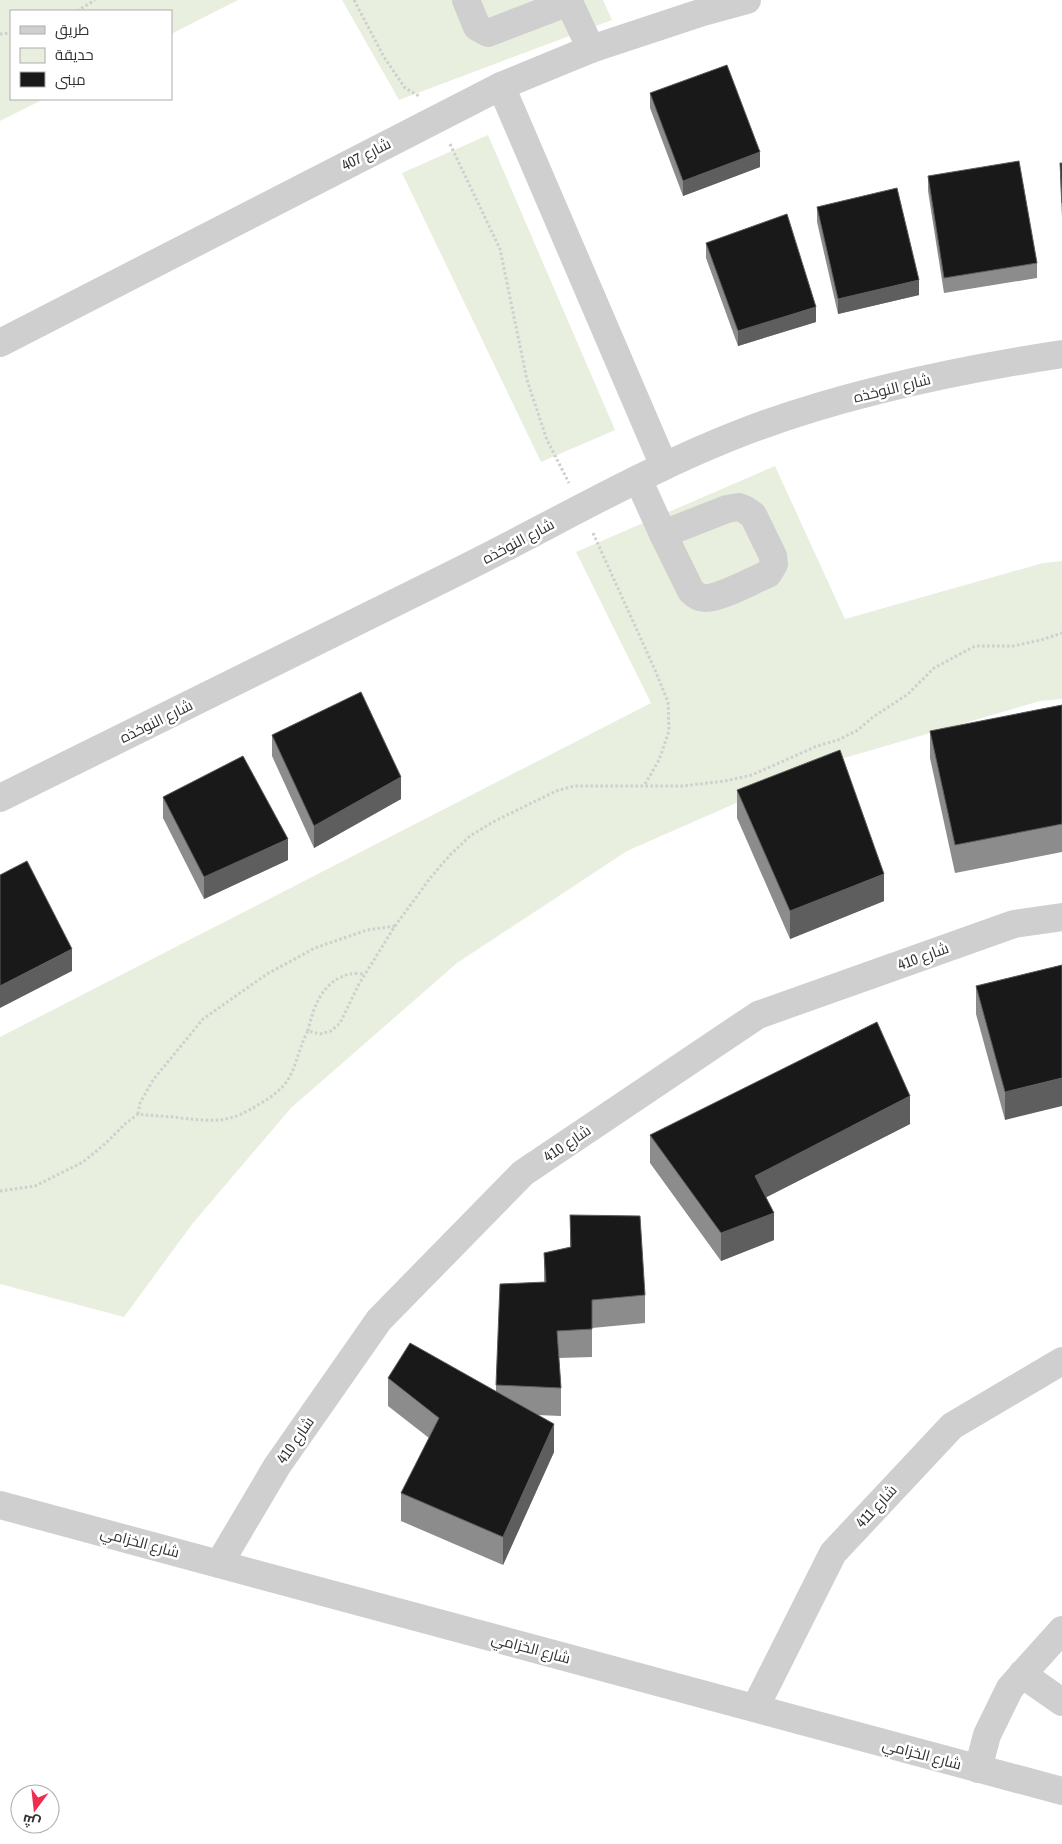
<svg xmlns="http://www.w3.org/2000/svg" width="1062" height="1844" font-family="'Archivo Narrow',Cairo,sans-serif">
	<style>
		.green { fill: #e9efdf }
		.lines { fill: none; stroke-linecap: round; stroke-linejoin: round }
		.path { stroke: #cfcfcf; stroke-width: 3; stroke-dasharray: 2.5 2.5; stroke-linecap: butt }
		.minor { stroke: #cfcfcf; stroke-width: 28 }
		.wall { fill: #8c8c8c }
		.shaded-wall { fill: #5e5e5e }
		.building { fill: #191919; stroke: #5e5e5e }
		.labels { text-anchor: middle; dominant-baseline: central; stroke-width: 5; stroke-linejoin: round; paint-order: stroke }
		.street-label { font-size: 15px; fill: #323232; stroke: #fff }
	</style>
	<rect width="100%" height="100%" fill="#fff"/>
	<!-- green -->
	<g class="green">
		<path d="M0,0H238L171,34V11H11V99H44L0,121Z"/>
		<path d="M342,0H603L612,20L399,100Z"/>
		<path d="M488,135L615,430L541,462L402,173Z"/>
		<path d="M775,466L845,619L1043,563L1062,561V699L1040,701L827,763L627,851L457,963L291,1108L193,1223L124,1317L0,1284V1037L651,703L576,552Z"/>
	</g>
	<g class="lines">
		<!-- path -->
		<g class="path">
			<path d="M354,0L384,57L405,88L419,96"/>
			<path d="M77,11L95,0"/>
			<path d="M0,34L11,33"/>
			<path d="M450,144L500,249L527,380L547,440L569,483"/>
			<path d="M593,533L655,670L668,702L669,731L659,760L644,786"/>
			<path d="M308,1031C313,1007 323,980 350,974C354,973 361,974 365,974"/>
			<path d="M138,1114L140,1103L153,1080L203,1019L267,974L315,948L367,930L395,926"/>
			<path d="M0,1191L35,1186L83,1162L106,1143L125,1124L138,1114C152,1116 167,1116 181,1118C216,1122 230,1123 261,1103C270,1098 278,1092 285,1084C297,1068 298,1048 308,1031L320,1034L331,1031L340,1023L359,984L395,926L431,877L450,855L470,836L493,822L556,791L574,786H683L725,781L752,775L817,746L838,740L858,730L873,717L908,694L934,668L975,646H1013L1041,640L1062,633"/>
		</g>
		<!-- minor -->
		<g class="minor">
			<path d="M466,0L477,27L488,33L569,2"/>
			<path d="M568,0L591,49"/>
			<path d="M501,86L664,466"/>
			<path d="M0,343L501,86L591,49L703,12L747,0"/>
			<path d="M638,479L663,534"/>
			<path d="M739,507L744,509L753,515L773,556L774,564L768,574C753,580 719,599 705,598C699,598 695,595 691,591L663,534L727,509Z"/>
			<path d="M0,798C148,725 296,652 443,579C544,530 641,471 746,431C846,393 957,370 1062,354"/>
			<path d="M0,1505L1062,1791"/>
			<path d="M219,1564L277,1466L379,1320L523,1173L758,1015L1014,924L1062,917"/>
			<path d="M1022,1674L1062,1702"/>
			<path d="M755,1708L833,1553L952,1426L1062,1361"/>
			<path d="M978,1769L987,1735L1010,1688L1062,1630"/>
		</g>
	</g>
	<!-- wall -->
	<g class="wall">
		<path d="M650,93L760,167L683,196L650,108Z"/>
		<path d="M1060,163H1062V218L1060,178Z"/>
		<path d="M928,176L1037,263V278L944,293L928,191Z"/>
		<path d="M817,207L919,295L838,314L817,222Z"/>
		<path d="M706,243L816,322L738,346L706,258Z"/>
		<path d="M1062,705V852L955,873L930,758V731Z"/>
		<path d="M272,735L401,799L314,848L272,756Z"/>
		<path d="M737,790L884,901L790,939L737,818Z"/>
		<path d="M163,797L288,860L204,899L163,818Z"/>
		<path d="M1062,965L1005,1120L976,1014V986Z"/>
		<path d="M910,1124L766,1197L774,1240L721,1261L650,1163V1135Z"/>
		<path d="M570,1215L645,1295V1323L592,1328V1357L559,1358L561,1388V1416L537,1415L554,1452L503,1565L401,1521V1493L429,1438L388,1406V1378L496,1391V1385L544,1282V1253L570,1247Z"/>
	</g>
	<!-- shaded-wall -->
	<g class="shaded-wall">
		<path d="M760,152V167L683,196V181Z"/>
		<path d="M919,280V295L838,314V299Z"/>
		<path d="M816,307V322L738,346V331Z"/>
		<path d="M401,777V799L314,848V826Z"/>
		<path d="M288,839V860L204,899V877Z"/>
		<path d="M884,874V901L790,939V911Z"/>
		<path d="M72,949V971L0,1008V986Z"/>
		<path d="M1062,1078V1106L1005,1120V1092Z"/>
		<path d="M910,1096V1124L755,1203V1176Z"/>
		<path d="M774,1213V1240L721,1261V1233Z"/>
		<path d="M554,1424V1452L503,1565V1537Z"/>
	</g>
	<!-- building -->
	<g class="building">
		<path d="M727,65L760,152L683,181L650,93Z"/>
		<path d="M1019,161L1037,263L944,278L928,176Z"/>
		<path d="M1060,163H1062V203Z"/>
		<path d="M897,188L919,280L838,299L817,207Z"/>
		<path d="M787,214L816,307L738,331L706,243Z"/>
		<path d="M361,692L401,777L314,826L272,735Z"/>
		<path d="M1062,705V824L955,845L930,731Z"/>
		<path d="M840,750L884,874L790,911L737,790Z"/>
		<path d="M243,756L288,839L204,877L163,797Z"/>
		<path d="M27,861L72,949L0,986V875Z"/>
		<path d="M1062,965V1078L1005,1092L976,986Z"/>
		<path d="M877,1022L910,1096L755,1176L774,1213L721,1233L650,1135Z"/>
		<path d="M570,1215L640,1216L645,1295L592,1300V1329L557,1331L561,1388L496,1385L500,1284L546,1282L544,1253L571,1247Z"/>
		<path d="M410,1343L554,1424L503,1537L401,1493L439,1418L388,1378Z"/>
	</g>
	<g class="labels">
		<!-- street labels -->
		<g class="street-label">
			<text transform="translate(366 154) rotate(-27)">شارع 407</text>
			<text transform="translate(892 388) rotate(-14)">شارع النوخذه</text>
			<text transform="translate(518 541) rotate(-28)">شارع النوخذه</text>
			<text transform="translate(156 721) rotate(-26)">شارع النوخذه</text>
			<text transform="translate(923 956) rotate(-20)">شارع 410</text>
			<text transform="translate(567 1143) rotate(-34)">شارع 410</text>
			<text transform="translate(295 1440) rotate(-55)">شارع 410</text>
			<text transform="translate(876 1506) rotate(-47)">شارع 411</text>
			<text transform="translate(140 1542) rotate(15)">شارع الخزامي</text>
			<text transform="translate(531 1648) rotate(15)">شارع الخزامي</text>
			<text transform="translate(922 1754) rotate(15)">شارع الخزامي</text>
		</g>
	</g>
	<!-- legend -->
	<rect x="10" y="10" width="162" height="90" fill="#ffffff" stroke="#adadad"/>
	<rect x="20" y="26" width="25" height="8" fill="#cfcfcf" stroke="#adadad"/>
	<text x="55" y="35" font-size="15" fill="#323232">طريق</text>
	<rect x="20" y="48" width="25" height="15" fill="#e9efdf" stroke="#adadad"/>
	<text x="55" y="60" font-size="15" fill="#323232">حديقة</text>
	<rect x="20" y="72" width="25" height="15" fill="#191919" stroke="#adadad"/>
	<text x="55" y="85" font-size="15" fill="#323232">مبنى</text>
	<!-- north arrow -->
	<g transform="translate(35 1809) rotate(195)"><circle r="24" fill="#ffffff" stroke="#adadad"/>
	<path d="M0-4L9 19L0 12L-9 19Z" fill="#ef2d50"/>
	<text y="-8" font-size="14" font-weight="bold" text-anchor="middle" fill="#323232">ش</text>
	</g>
</svg>
